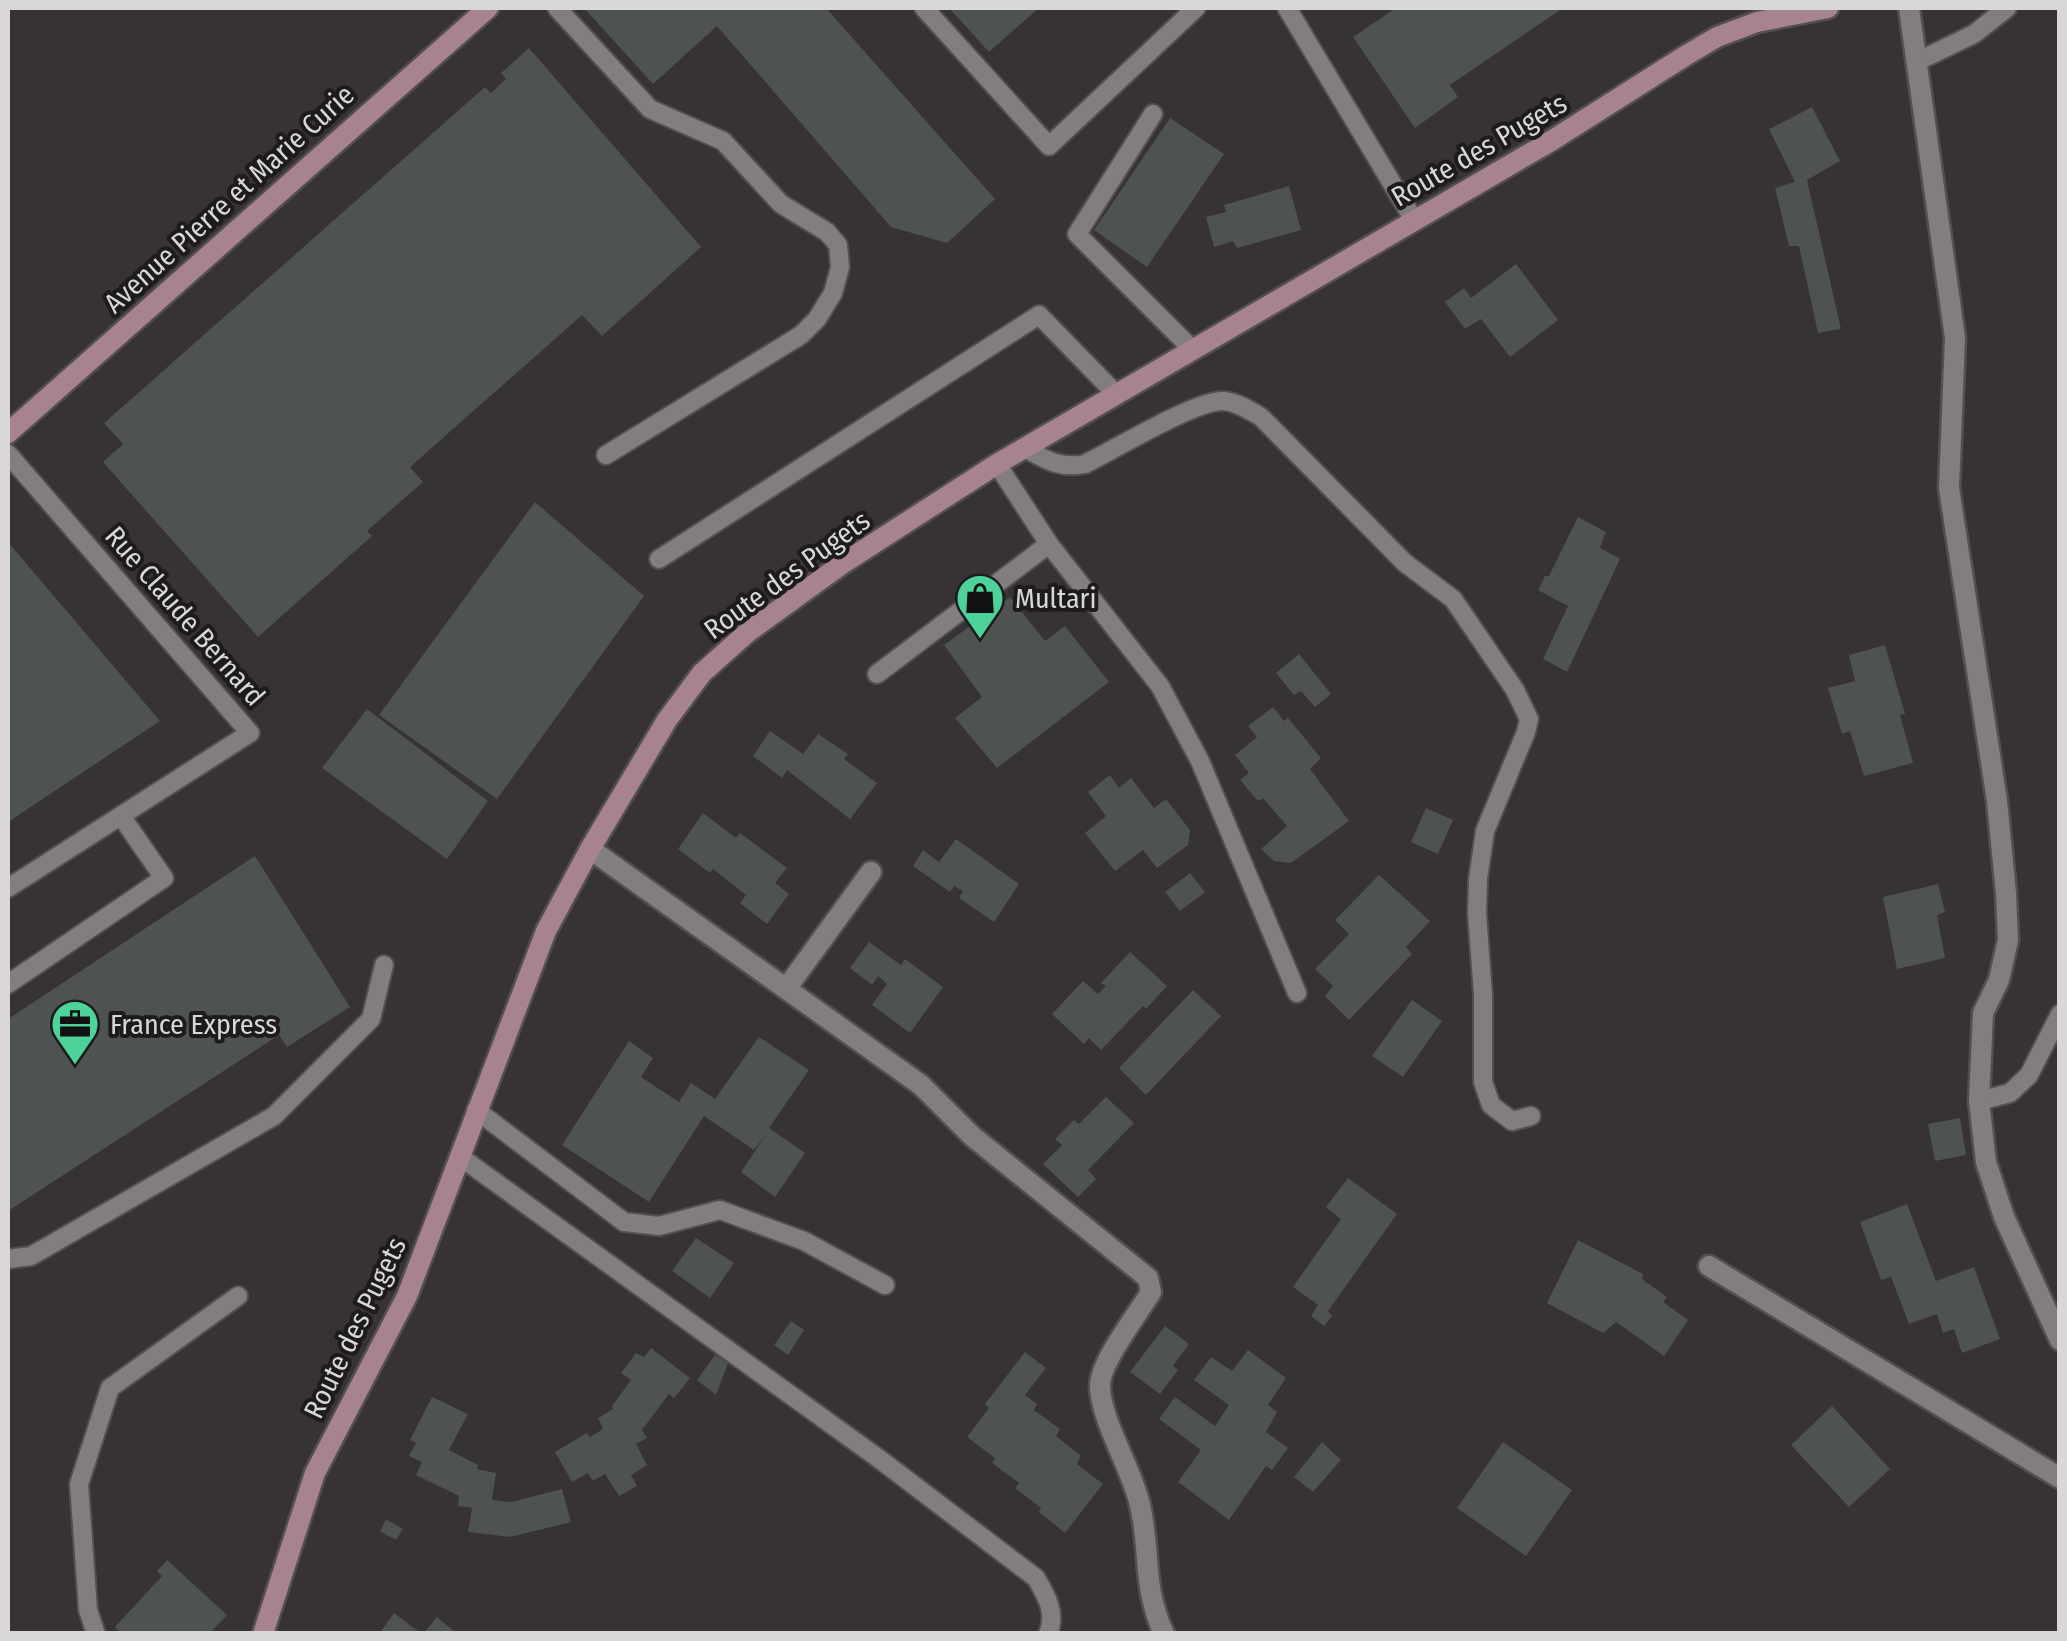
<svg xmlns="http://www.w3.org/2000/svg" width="2067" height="1641" font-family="'Fira Sans Condensed',sans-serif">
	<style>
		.building { fill: #4e5250 }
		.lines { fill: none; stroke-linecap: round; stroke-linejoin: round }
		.lane-casing { stroke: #534f50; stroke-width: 22 }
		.street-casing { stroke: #534f50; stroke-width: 25 }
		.secondary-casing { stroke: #534f50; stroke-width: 25 }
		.lane { stroke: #827d7e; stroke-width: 18 }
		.street { stroke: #827d7e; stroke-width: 20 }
		.secondary { stroke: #a7838f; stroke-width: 20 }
		.labels { text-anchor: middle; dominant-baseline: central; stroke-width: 8; stroke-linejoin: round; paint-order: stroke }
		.street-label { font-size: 28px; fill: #dad7d8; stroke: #1d1b1b }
		.poi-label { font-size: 28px; fill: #dad7d8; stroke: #1d1b1b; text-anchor: start }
	</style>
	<rect width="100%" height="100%" fill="#373233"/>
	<!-- building -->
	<g class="building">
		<path d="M584,8H826L995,199L947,243L891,227L717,26L653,84Z"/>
		<path d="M949,8H1039L989,52Z"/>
		<path d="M1396,8H1563L1450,85L1458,97L1415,128L1353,37Z"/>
		<path d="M529,48L701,247L602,336L582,315L410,467L423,482L367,531L372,536L258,637L103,462L123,444L104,423L485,87L491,93L506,79L501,73Z"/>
		<path d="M1812,107L1840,161L1807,180L1841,329L1818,333L1799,246H1789L1775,188L1795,182L1769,129Z"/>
		<path d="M1170,118L1224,154L1147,267L1094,230Z"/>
		<path d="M1289,186L1301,230L1237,248L1233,241L1214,247L1206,217L1226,212L1224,205Z"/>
		<path d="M1516,264L1558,320L1510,357L1481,319L1465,329L1445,302L1464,288L1471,298Z"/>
		<path d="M535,502L644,596L497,799L379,715Z"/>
		<path d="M1578,517L1606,532L1600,548L1620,559L1567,672L1543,659L1568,606L1538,590L1545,576H1549Z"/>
		<path d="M8,542L160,721L8,822Z"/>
		<path d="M1010,597L1045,641L1065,626L1109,682L997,768L955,718L982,697L944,645Z"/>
		<path d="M1885,645L1905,714L1900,715L1913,763L1864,776L1850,731L1842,734L1828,688L1855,681L1849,655Z"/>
		<path d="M1299,654L1331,694L1315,707L1301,691L1294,695L1276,673Z"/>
		<path d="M1273,707L1284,721L1288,718L1321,758L1310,769L1349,821L1291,863L1274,861L1261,849L1287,826L1263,798L1258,801L1240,780L1249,773L1235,755L1257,737L1248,726Z"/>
		<path d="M367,709L488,801L447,859L322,768Z"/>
		<path d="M770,731L803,754L818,734L848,754L844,759L877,783L850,819L787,770L782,778L753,756Z"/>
		<path d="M1110,775L1119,788L1131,778L1154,808L1166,799L1190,830L1188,845L1157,868L1143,850L1115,871L1085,833L1106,816L1088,792Z"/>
		<path d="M1426,808L1453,820L1438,854L1411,842Z"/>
		<path d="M703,813L736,838L740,833L787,868L775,883L789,894L767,924L740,903L746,895L713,869L710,873L678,849Z"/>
		<path d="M956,839L1019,884L994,922L959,898L963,891L954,886L950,892L913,866L923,850L939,862Z"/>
		<path d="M255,856L350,1007L287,1047L279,1035L8,1211V1019Z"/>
		<path d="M1190,873L1205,892L1180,911L1165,892Z"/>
		<path d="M1379,875L1430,921L1406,947L1412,954L1349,1020L1325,996L1333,986L1315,969L1349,934L1335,920Z"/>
		<path d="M1938,884L1945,912L1937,915L1945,958L1897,969L1883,897Z"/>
		<path d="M869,942L901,965L905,959L943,987L910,1033L872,1005L887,984L878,976L872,985L850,968Z"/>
		<path d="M1130,952L1167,986L1146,1009L1143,1006L1101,1050L1089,1038L1084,1044L1052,1014L1083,981L1098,994L1106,986L1101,983Z"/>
		<path d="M1193,990L1221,1016L1146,1095L1119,1068Z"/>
		<path d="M1412,1000L1442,1021L1403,1077L1372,1056Z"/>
		<path d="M759,1037L809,1070L769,1128L805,1153L775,1197L741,1172L767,1133L754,1150L704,1116L649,1202L562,1145L629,1041L653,1058L641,1077L679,1102L691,1083L715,1099Z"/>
		<path d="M1106,1097L1134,1123L1088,1170L1096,1179L1078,1197L1043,1164L1062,1145L1055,1139L1074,1120L1079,1124Z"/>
		<path d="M1960,1118L1966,1155L1935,1161L1928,1124Z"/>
		<path d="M1348,1178L1397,1214L1328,1311L1332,1316L1324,1326L1311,1316L1318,1305L1293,1287L1341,1219L1326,1207Z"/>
		<path d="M1907,1204L1936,1281L1974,1267L2000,1339L1962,1353L1954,1329L1943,1333L1937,1314L1909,1324L1891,1277L1881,1280L1860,1222Z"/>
		<path d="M696,1238L734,1263L710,1298L672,1271Z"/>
		<path d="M1578,1240L1643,1274L1642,1279L1667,1297L1663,1302L1688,1320L1664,1356L1616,1322L1603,1333L1547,1303Z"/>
		<path d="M791,1321L804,1330L788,1355L774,1345Z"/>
		<path d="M1165,1326L1189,1344L1173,1366L1178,1370L1160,1394L1130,1372Z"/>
		<path d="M651,1348L690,1378L674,1398L669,1394L642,1430L647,1438L636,1444L647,1465L631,1475L637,1486L619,1496L605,1474L593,1481L588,1473L572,1482L555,1452L587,1433L590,1437L603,1429L598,1418L613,1409L612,1406L631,1380L621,1373L636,1353L644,1357Z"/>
		<path d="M1248,1350L1286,1378L1268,1405L1277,1412L1266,1432L1288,1448L1272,1470L1266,1466L1229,1520L1178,1482L1201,1450L1159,1419L1175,1397L1215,1426L1229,1405L1194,1380L1211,1357L1232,1371Z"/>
		<path d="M1025,1352L1046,1368L1025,1395L1037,1404L1034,1410L1060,1429L1056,1436L1081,1456L1077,1464L1103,1484L1065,1533L1039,1512L1041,1508L1015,1488L1019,1483L992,1463L995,1458L967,1437L989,1408L985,1404Z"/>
		<path d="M715,1355L728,1363L716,1395L697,1380Z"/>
		<path d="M432,1397L468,1414L449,1450L478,1465L477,1469L496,1473L492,1500L511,1502L562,1489L571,1522L510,1537L468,1532L472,1508L458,1506L459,1496L416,1475L422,1462L409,1456L416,1443L410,1440Z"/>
		<path d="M1832,1406L1890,1469L1849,1507L1791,1445Z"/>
		<path d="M1322,1442L1341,1460L1313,1492L1294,1477Z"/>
		<path d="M1503,1442L1572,1490L1526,1556L1457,1508Z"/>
		<path d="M386,1519L403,1529L396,1540L380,1531Z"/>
		<path d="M167,1560L227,1615L209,1634H122L115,1627L162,1576L157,1571Z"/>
		<path d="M394,1613L422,1634H379Z"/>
		<path d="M437,1617L457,1634H423Z"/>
	</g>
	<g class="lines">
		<!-- lane casing -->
		<g class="lane-casing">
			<g id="lane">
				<path d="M557,8L650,109L723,141L781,204L827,232L838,245L840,267L833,293L817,319L801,335L606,455"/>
				<path d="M924,8L1049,146L1196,8"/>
				<path d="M1287,8L1414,220"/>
				<path d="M1916,62L1974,34L2007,8"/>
				<path d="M1153,114L1077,234L1192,349"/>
				<path d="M1025,448C1046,460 1060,469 1085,464C1114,450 1197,399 1224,401C1237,402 1251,411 1261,417L1405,563L1453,599L1515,690L1529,719L1526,732L1485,831L1478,879L1477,913L1483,995V1082L1491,1105L1512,1121L1531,1116"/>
				<path d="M8,454L250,733L8,888"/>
				<path d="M1049,544L1160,686L1200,761L1297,993"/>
				<path d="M659,559L1039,315L1116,394"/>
				<path d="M877,674L1049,544L997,464"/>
				<path d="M8,984L164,878L121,816"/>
				<path d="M1979,1101L2010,1093L2029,1075L2060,1014"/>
				<path d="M476,1110L624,1222L659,1226L720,1210L804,1241L885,1285"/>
				<path d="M459,1156L878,1458L1036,1578C1046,1595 1057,1613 1048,1634"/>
				<path d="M8,1259L31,1256L274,1116L371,1019L384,965"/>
				<path d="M96,1634L88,1610L79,1484L110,1388L238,1296"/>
			</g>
		</g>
		<!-- street casing -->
		<g class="street-casing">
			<g id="street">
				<path d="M1909,8L1955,338L1949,488L1997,801L2006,893L2008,940L1999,980L1983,1013L1979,1101L1986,1162L2004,1217L2060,1340"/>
				<path d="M590,849L921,1085L972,1136L1148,1278L1151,1292C1138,1314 1099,1363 1100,1387C1101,1421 1132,1469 1140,1505C1151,1553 1142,1586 1164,1634"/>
				<path d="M786,989L871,872"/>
				<path d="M1709,1266L2060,1478"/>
			</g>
		</g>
		<!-- secondary casing -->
		<g class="secondary-casing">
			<g id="secondary">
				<path d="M8,433L488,8"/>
				<path d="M263,1634L315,1473L407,1296L546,931L590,849L667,720L702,673L748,632L845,562L997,464L1551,141L1685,56L1717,37L1757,22L1828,8"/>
			</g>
		</g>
		<!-- lane -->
		<use href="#lane" class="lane"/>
		<!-- street -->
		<use href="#street" class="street"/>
		<!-- secondary -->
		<use href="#secondary" class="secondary"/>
	</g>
	<!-- icons -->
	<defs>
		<g id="shop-pin" transform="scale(2.5)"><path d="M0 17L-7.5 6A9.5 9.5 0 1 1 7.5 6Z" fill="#4dd39a" stroke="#1d1b1b"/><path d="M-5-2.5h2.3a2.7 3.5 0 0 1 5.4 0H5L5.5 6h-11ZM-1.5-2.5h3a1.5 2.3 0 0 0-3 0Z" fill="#111"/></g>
		<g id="office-pin" transform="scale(2.5)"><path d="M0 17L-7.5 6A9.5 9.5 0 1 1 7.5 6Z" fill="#4dd39a" stroke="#1d1b1b"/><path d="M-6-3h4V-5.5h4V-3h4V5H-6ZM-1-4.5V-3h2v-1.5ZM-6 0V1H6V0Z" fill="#111"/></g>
	</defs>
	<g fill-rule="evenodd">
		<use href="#shop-pin" x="980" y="598"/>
		<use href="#office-pin" x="75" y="1024"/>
	</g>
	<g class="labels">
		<!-- street labels -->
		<g class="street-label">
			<text transform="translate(1479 150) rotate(-30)">Route des Pugets</text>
			<text transform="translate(229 199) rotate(-42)">Avenue Pierre et Marie Curie</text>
			<text transform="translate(787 575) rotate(-36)">Route des Pugets</text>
			<text transform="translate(185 616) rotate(49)">Rue Claude Bernard</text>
			<text transform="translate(355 1328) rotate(-64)">Route des Pugets</text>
		</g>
		<!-- poi labels -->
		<g class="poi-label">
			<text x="1015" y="598">Multari</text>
			<text x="110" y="1024">France Express</text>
		</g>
	</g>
	<!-- border -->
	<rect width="2067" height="1641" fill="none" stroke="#dad7d8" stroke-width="20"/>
</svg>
